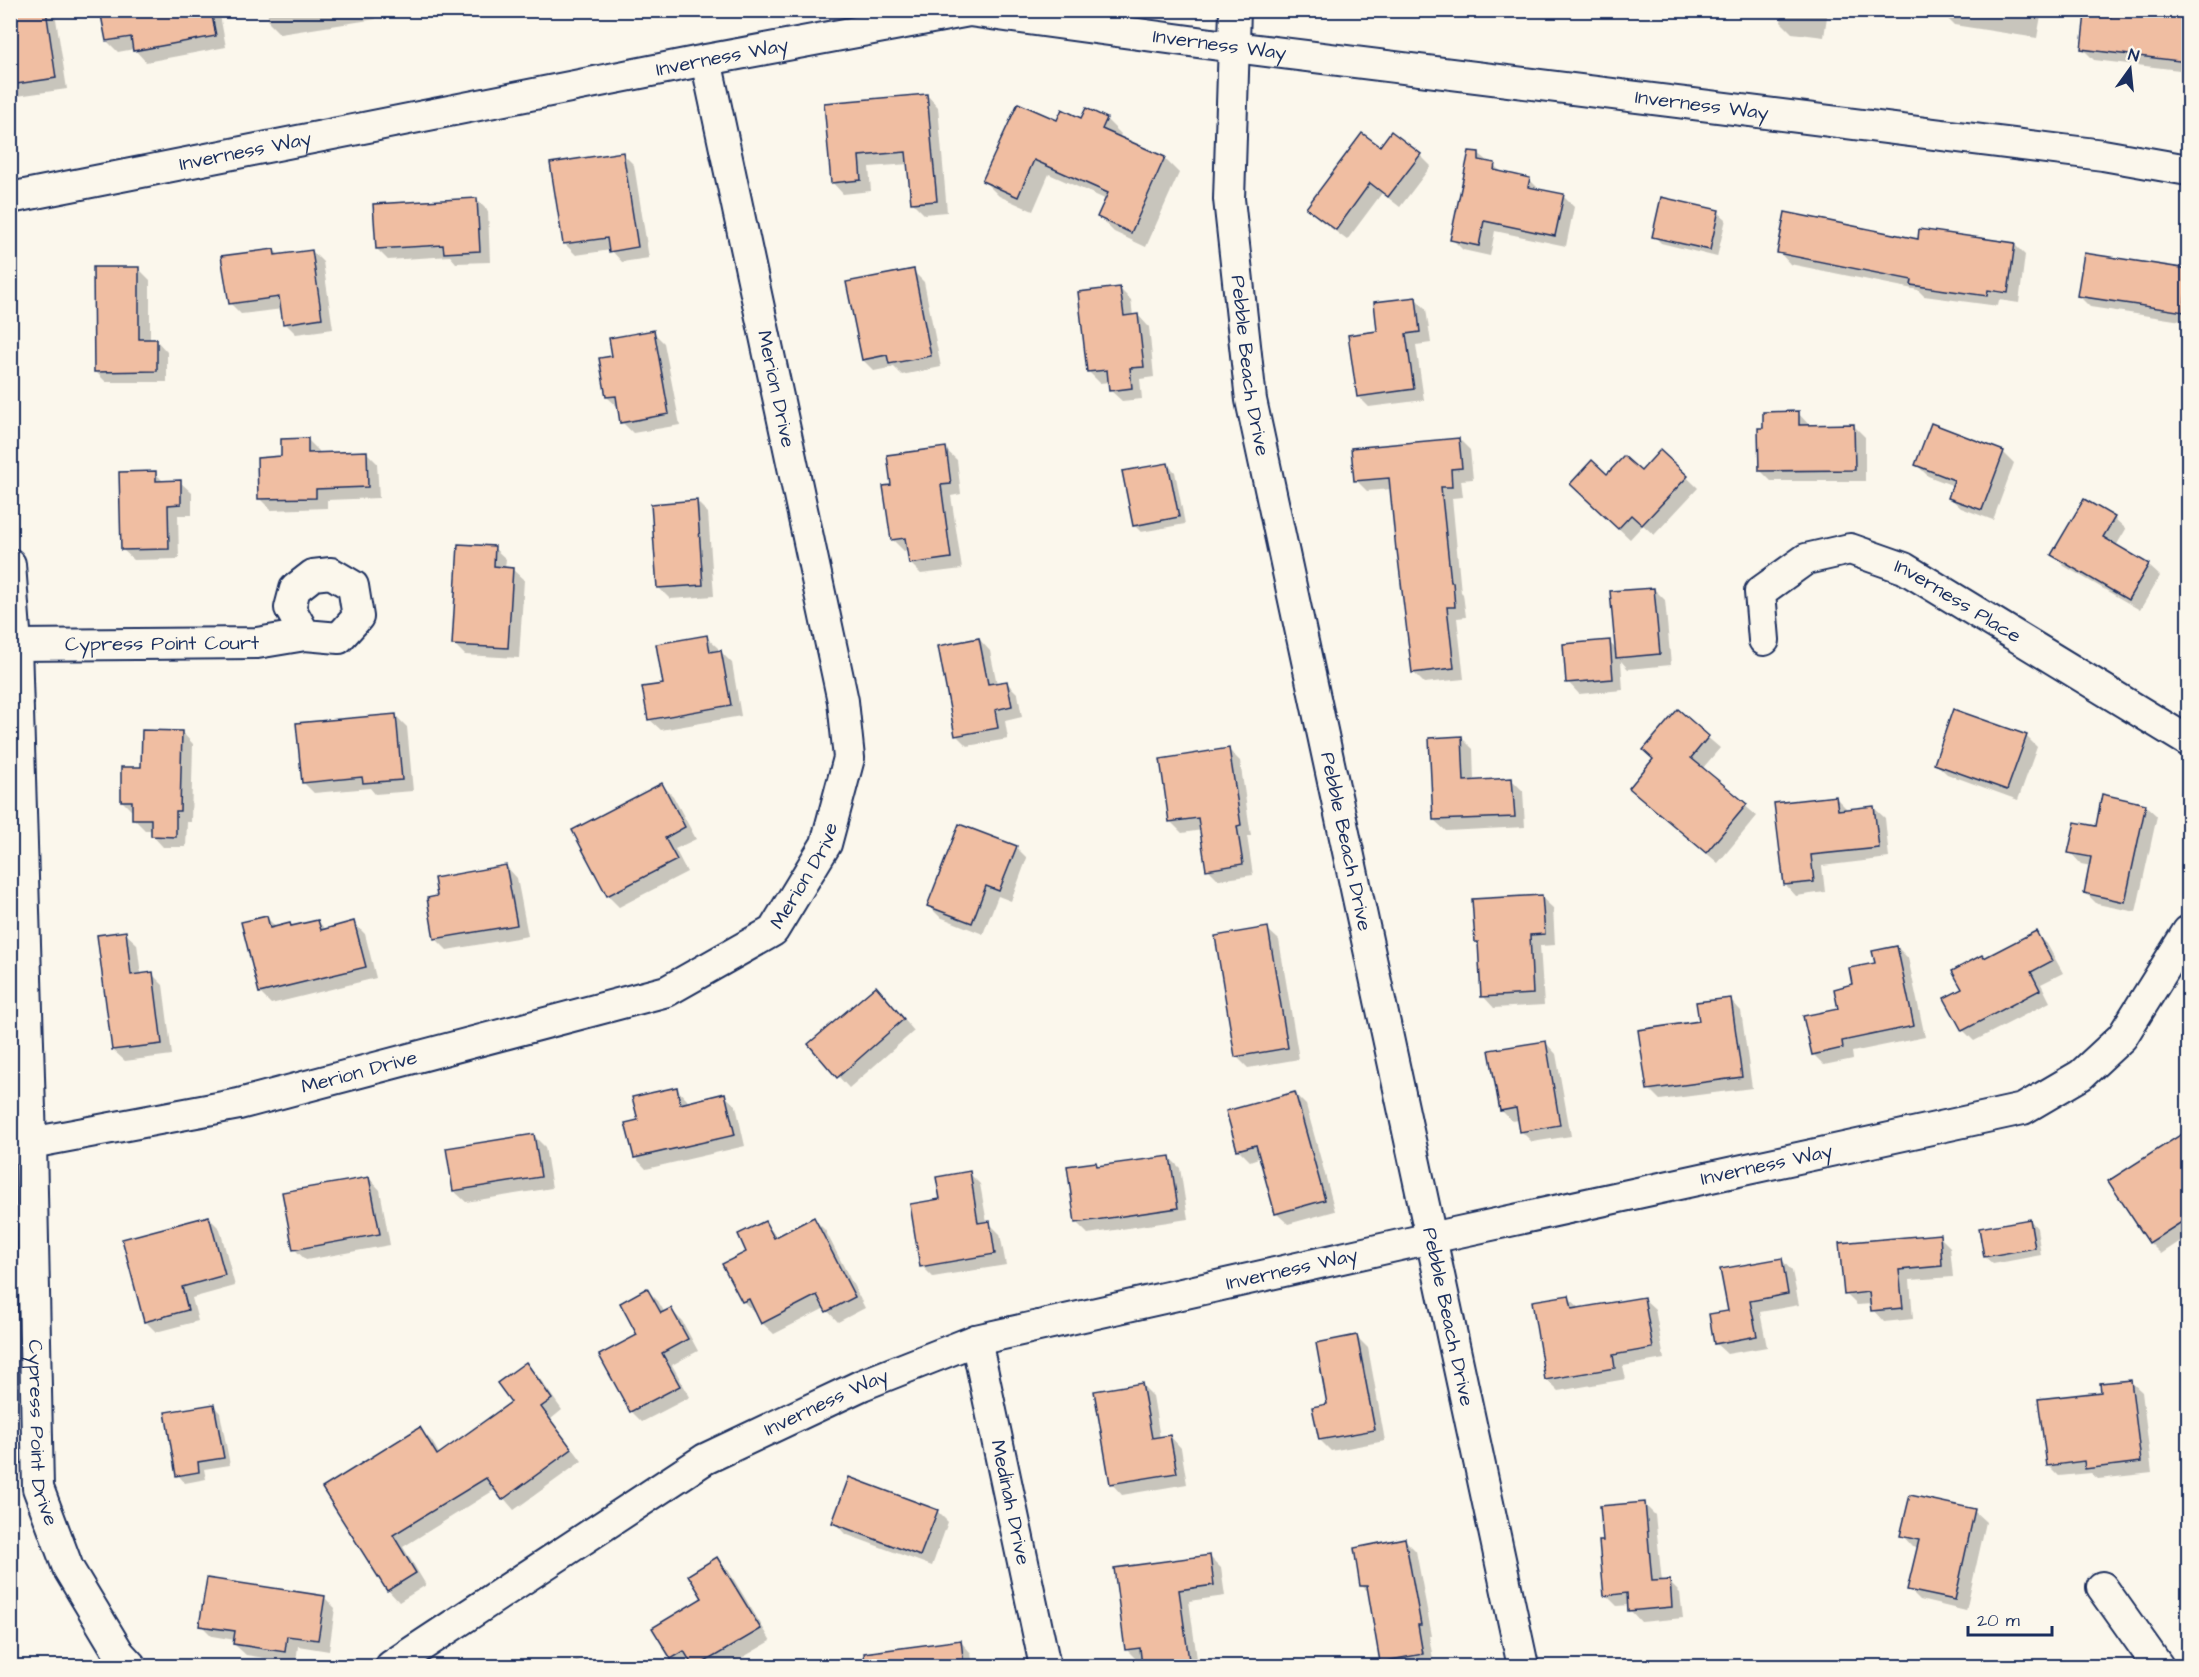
<svg xmlns="http://www.w3.org/2000/svg" width="2199" height="1677" font-family="'Architects Daughter',sans-serif">
	<style>
		.shadow { fill: #0003 }
		.building { fill: #f0bea2; stroke: #1b2f5e; stroke-width: 1.5 }
		.lines { fill: none; stroke-linecap: round; stroke-linejoin: round }
		.street-casing { stroke: #1b2f5e; stroke-width: 34 }
		.street { stroke: #fbf7ec; stroke-width: 30 }
		.labels { text-anchor: middle; dominant-baseline: central; stroke-width: 4.5; stroke-linejoin: round; paint-order: stroke }
		.street-label { font-size: 20px; fill: #1b2f5e; stroke: #fbf7ec }
	</style>
	<rect width="100%" height="100%" fill="#fbf7ec"/>
	<filter id="ink" filterUnits="userSpaceOnUse"><feTurbulence type="fractalNoise" baseFrequency=".0167" numOctaves="2"/><feDisplacementMap in="SourceGraphic" scale="12" xChannelSelector="R" yChannelSelector="G"/><feConvolveMatrix kernelMatrix="1 2 1 2 8 2 1 2 1" color-interpolation-filters="sRGB"/></filter>
	<g filter="url(#ink)">
		<!-- shadow -->
		<g class="shadow">
			<path d="M30,10H47L56,19L67,89L10,97V14Z"/>
			<path d="M102,10H219L226,47L146,62L134,49L118,52L107,41Z"/>
			<path d="M267,10H374L376,19L280,34L269,23Z"/>
			<path d="M1783,10H1828L1824,37L1792,33L1781,22Z"/>
			<path d="M1838,10H1886L1885,17Z"/>
			<path d="M1943,10H2042L2037,38L1954,25L1943,14Z"/>
			<path d="M2175,10L2188,12V71L2094,60L2083,49L2112,19Z"/>
			<path d="M927,95L938,107L947,212L924,214L912,202L909,164L869,167L871,191L843,194L832,182L825,104Z"/>
			<path d="M1106,119L1121,134L1119,138L1164,158L1179,173L1146,247L1114,232L1099,217L1107,200L1049,174L1033,211L999,196L984,181L1082,120Z"/>
			<path d="M622,153L634,165L649,258L622,262L611,250L576,255L565,244Z"/>
			<path d="M1478,153L1503,173L1529,179L1541,191L1563,196L1574,207L1566,246L1495,231L1490,256L1463,250L1452,239Z"/>
			<path d="M1420,155L1431,166L1400,207L1382,193L1347,240L1319,219L1308,208Z"/>
			<path d="M476,199L488,211L490,262L456,263L450,256L388,260L377,249Z"/>
			<path d="M1718,212L1726,219L1717,257L1661,243L1654,236Z"/>
			<path d="M1919,240L2014,244L2025,255L2019,303L1999,300L1998,306L1924,296L1918,290L1790,264L1779,252Z"/>
			<path d="M274,250L280,256L312,251L323,262L333,329L296,334L285,323L283,309L241,314L230,303Z"/>
			<path d="M2085,255L2188,271V322L2090,307L2079,296Z"/>
			<path d="M138,268L150,280V340H156L167,352V382H106L95,371Z"/>
			<path d="M913,271L924,282L941,367L902,375L894,367L874,371L863,360Z"/>
			<path d="M1120,289L1131,300L1133,316L1138,315L1149,327L1154,377L1140,379L1142,399L1122,401L1110,390L1109,382L1100,383L1089,372Z"/>
			<path d="M1415,298L1426,309L1431,343L1416,345L1424,400L1369,407L1358,396L1379,332Z"/>
			<path d="M653,332L664,343L680,425L633,433L622,422L620,409L607,397L614,357Z"/>
			<path d="M1798,413L1810,426H1854L1865,437V481H1771L1760,470L1765,430Z"/>
			<path d="M307,439L319,451V454L366,452L377,463L379,498L327,500V508L271,510L260,499L283,458Z"/>
			<path d="M1459,439L1470,450L1473,479L1461,480L1463,497L1452,498L1461,592L1463,594L1466,617L1457,618L1464,679L1424,683L1413,672L1391,489L1367,491L1356,480Z"/>
			<path d="M945,449L957,460L961,494L951,496L962,569L921,574L910,563L908,550L904,551L893,540L892,486Z"/>
			<path d="M1661,452L1698,488L1654,535L1643,525L1630,539L1583,495L1608,477L1641,474Z"/>
			<path d="M2003,452L2014,463L1993,520L1961,508L1949,497L1954,486L1928,476L1917,465Z"/>
			<path d="M1168,465L1175,472L1185,524L1141,532L1134,525Z"/>
			<path d="M155,473L165,483L180,482L192,493V515H178L179,559L134,560L122,549Z"/>
			<path d="M2085,501L2114,518L2126,529L2116,546L2148,565L2160,576L2140,610L2064,566L2053,555Z"/>
			<path d="M697,502L708,513L714,596L670,599L659,588Z"/>
			<path d="M494,548L506,559L505,568L512,569L524,580L519,658L465,655L454,644Z"/>
			<path d="M1654,589L1665,600L1671,665L1628,669L1621,661L1623,690L1579,694L1568,682L1609,642L1616,649Z"/>
			<path d="M706,637L718,648V652H721L732,663L741,716L661,730L649,719L665,685Z"/>
			<path d="M979,639L990,651L997,684L1007,683L1018,694L1022,717L1005,721L1008,739L967,746L956,735Z"/>
			<path d="M1678,712L1720,748L1702,769L1757,816L1718,863L1631,788L1655,759Z"/>
			<path d="M396,716L407,727L413,791L375,794L370,788L314,793L303,782Z"/>
			<path d="M182,732L193,744L191,822H187L186,847H163L152,835V830H145L133,818V812L122,801L142,769Z"/>
			<path d="M2026,736L2037,747L2018,800L1947,774L1935,763Z"/>
			<path d="M1461,737L1473,749L1474,782L1512,780L1523,791L1525,827L1446,831L1434,820Z"/>
			<path d="M1229,750L1240,761L1251,836H1247L1253,875L1219,880L1208,869L1202,830L1182,833L1171,822L1161,760Z"/>
			<path d="M662,785L673,796L696,839L675,849L687,872L619,907L608,896L574,831Z"/>
			<path d="M1836,798L1848,810L1873,807L1885,818L1889,858L1822,866L1825,892L1796,896L1785,884Z"/>
			<path d="M2145,805L2157,816L2136,912L2097,904L2085,892L2091,866L2081,864L2070,852L2097,828Z"/>
			<path d="M1016,847L1027,858L1011,901L998,896L983,934L940,917L929,906Z"/>
			<path d="M506,866L517,878L528,936L447,950L436,939L438,898Z"/>
			<path d="M1541,897L1553,908L1555,945L1540,946L1544,1005L1494,1008L1483,996L1480,944L1476,941Z"/>
			<path d="M266,917L277,928L290,924L293,928L318,921L326,930L354,923L365,934L376,978L271,1004L260,993L243,923Z"/>
			<path d="M1267,929L1279,940L1299,1059L1248,1068L1237,1057Z"/>
			<path d="M125,933L137,944L141,975L152,974L163,985L172,1055L125,1061L113,1050Z"/>
			<path d="M2036,933L2047,944L2063,973L2041,984L2050,1002L1974,1041L1963,1030L1964,990L1984,960Z"/>
			<path d="M1897,947L1908,958L1925,1037L1852,1052L1853,1059L1824,1065L1813,1054L1854,986Z"/>
			<path d="M887,999L914,1031L849,1088L838,1076Z"/>
			<path d="M1730,999L1741,1011L1752,1088L1660,1100L1649,1089L1701,1023Z"/>
			<path d="M1545,1042L1556,1054L1571,1136L1532,1142L1521,1131L1519,1120L1512,1121L1501,1110Z"/>
			<path d="M676,1088L687,1100L688,1103L724,1095L736,1106L745,1146L646,1169L635,1157L639,1121Z"/>
			<path d="M1295,1094L1306,1105L1335,1211L1288,1224L1276,1213L1261,1157L1250,1161L1238,1149Z"/>
			<path d="M2188,1132V1236L2161,1254L2150,1243L2110,1181Z"/>
			<path d="M534,1136L545,1147L552,1188L466,1202L454,1191Z"/>
			<path d="M1169,1157L1180,1168L1188,1219L1088,1234L1077,1223L1095,1163L1099,1167Z"/>
			<path d="M969,1173L980,1184L987,1223H989L1000,1234L1006,1265L933,1277L922,1266L941,1201Z"/>
			<path d="M369,1178L380,1190L390,1245L306,1260L294,1249Z"/>
			<path d="M209,1218L220,1229L235,1286L192,1298L198,1321L156,1332L145,1321Z"/>
			<path d="M814,1219L825,1230L865,1308L838,1322L825,1308L774,1334L762,1323L757,1311L754,1312L743,1301L748,1252L764,1222L778,1238Z"/>
			<path d="M2030,1220L2037,1228L2041,1255L1993,1264L1985,1257Z"/>
			<path d="M1939,1236L1950,1247L1953,1277L1910,1280L1913,1319L1884,1322L1873,1310L1872,1304L1857,1305L1846,1294Z"/>
			<path d="M1781,1259L1792,1271L1799,1305L1760,1312L1767,1347L1727,1354L1715,1343L1730,1312Z"/>
			<path d="M647,1290L658,1301L665,1313L671,1310L682,1321L698,1351L672,1365L690,1397L642,1422L631,1411Z"/>
			<path d="M1568,1297L1581,1309L1643,1298L1655,1309L1664,1359L1623,1366L1626,1379L1558,1391L1547,1380Z"/>
			<path d="M1357,1337L1368,1348L1385,1441L1331,1451L1320,1440L1329,1406Z"/>
			<path d="M526,1364L537,1375L562,1410L551,1419L582,1461L514,1510L496,1489L403,1547L426,1585L399,1602L388,1590L324,1489L419,1429L431,1440L440,1455L513,1402Z"/>
			<path d="M2130,1381L2142,1392L2152,1473L2098,1479L2091,1473L2059,1476L2048,1465L2102,1393Z"/>
			<path d="M1142,1385L1153,1396L1160,1438L1170,1436L1181,1448L1187,1484L1122,1495L1111,1483Z"/>
			<path d="M213,1405L220,1413L230,1465L204,1469L206,1479L185,1483L178,1475Z"/>
			<path d="M1644,1504L1655,1515L1662,1582H1669L1680,1593L1683,1618L1641,1622L1630,1610L1629,1605L1617,1606L1606,1595L1605,1543Z"/>
			<path d="M937,1511L948,1522L932,1566L845,1534L834,1522Z"/>
			<path d="M1974,1511L1986,1522L1966,1611L1920,1600L1909,1589L1918,1548L1913,1547L1902,1535Z"/>
			<path d="M1405,1540L1416,1551L1432,1636H1429L1434,1665L1387,1666L1382,1661L1370,1593L1362,1586Z"/>
			<path d="M1210,1557L1221,1568L1225,1596L1189,1601L1198,1666H1144L1143,1660L1138,1661L1127,1650L1116,1569Z"/>
			<path d="M717,1559L728,1570L771,1641L728,1666H695L693,1663L687,1666H680L672,1658L704,1598Z"/>
			<path d="M324,1597L335,1608L329,1651L298,1646L296,1663L246,1655L234,1644L235,1640L212,1636L201,1625Z"/>
			<path d="M960,1641L971,1653L973,1666H887L885,1651Z"/>
			<path d="M578,1660L584,1666H568Z"/>
		</g>
		<!-- building -->
		<g class="building">
			<path d="M20,10H46L56,78L10,85V12Z"/>
			<path d="M100,10H211L216,36L133,51L131,37L106,41Z"/>
			<path d="M2112,10H2188L2187,62L2081,49L2085,14L2111,17Z"/>
			<path d="M927,94L937,201L911,203L906,152L859,156L861,180L831,183L824,103Z"/>
			<path d="M1018,103L1057,120L1062,109L1081,118L1086,108L1107,118L1102,129L1165,157L1131,233L1097,217L1108,193L1034,160L1018,197L982,181Z"/>
			<path d="M1391,131L1421,154L1388,197L1370,183L1336,230L1306,208L1362,133L1380,146Z"/>
			<path d="M1469,151L1479,152V160L1495,163L1494,170L1530,178L1528,187L1564,194L1555,236L1484,221L1479,246L1450,240Z"/>
			<path d="M623,152L638,247L609,252L607,238L563,244L550,163Z"/>
			<path d="M1661,197L1719,210L1710,250L1652,237Z"/>
			<path d="M477,198L480,251L444,253L443,245L376,249L373,204Z"/>
			<path d="M1785,212L1918,239L1919,229L2015,243L2008,293L1988,290L1987,296L1911,285L1912,280L1777,253Z"/>
			<path d="M274,249L275,255L312,250L322,318L283,324L279,297L229,304L221,256Z"/>
			<path d="M2084,253L2188,269L2184,312L2077,296Z"/>
			<path d="M93,267H139V339H157V371L94,372Z"/>
			<path d="M914,269L931,356L889,364L887,355L862,360L846,282Z"/>
			<path d="M1120,287L1124,316L1138,314L1144,367L1130,368L1132,388L1109,391L1107,370L1087,372L1078,292Z"/>
			<path d="M1416,297L1420,332L1406,334L1414,389L1357,397L1348,335L1377,331L1374,302Z"/>
			<path d="M654,330L669,414L620,423L616,396L606,397L599,358L612,356L609,338Z"/>
			<path d="M1799,411V425L1854,424L1855,470L1759,471L1758,428H1763V412Z"/>
			<path d="M1931,423L2004,451L1982,510L1948,498L1954,480L1915,465Z"/>
			<path d="M308,438V453L367,451L368,487L316,489V498L258,499L257,458L281,456V439Z"/>
			<path d="M1459,438L1462,468L1451,469L1452,487H1441L1451,582H1453L1455,607H1447L1454,668L1412,673L1397,550H1396L1389,478L1354,481L1351,448Z"/>
			<path d="M946,447L951,484L941,485L951,558L909,564L905,538L891,540L883,486L891,485L887,455Z"/>
			<path d="M1660,450L1688,476L1642,525L1631,515L1618,529L1570,484L1592,460L1607,474L1624,456L1641,471Z"/>
			<path d="M1168,463L1179,517L1133,526L1122,471Z"/>
			<path d="M156,471V481L181,480V504L168,505L169,549L121,550L119,472Z"/>
			<path d="M2084,499L2115,517L2103,537L2149,564L2128,600L2051,555Z"/>
			<path d="M697,500L703,585L657,588L651,504Z"/>
			<path d="M458,544L495,546L494,566L513,568L508,648L452,645Z"/>
			<path d="M1654,588L1660,654L1616,658L1610,591Z"/>
			<path d="M707,635L710,652L721,650L731,705L648,720L642,687L663,684L656,644Z"/>
			<path d="M979,638L988,684L1007,681L1012,706L995,710L998,728L955,736L938,646Z"/>
			<path d="M1610,640L1613,679L1566,683L1563,644Z"/>
			<path d="M1678,709L1709,736L1691,758L1747,804L1706,853L1629,788L1653,759L1643,750Z"/>
			<path d="M1953,709L2027,735L2007,790L1934,764Z"/>
			<path d="M396,714L402,780L363,783L362,777L302,783L296,723Z"/>
			<path d="M142,730L182,731L180,811H176V837L151,836V819H132V801H121V767H141Z"/>
			<path d="M1462,736L1464,781L1512,778L1515,817L1433,820L1429,738Z"/>
			<path d="M1229,748L1241,825L1237,826L1243,864L1206,870L1198,818L1169,822L1160,759Z"/>
			<path d="M662,783L685,827L665,838L677,860L607,896L572,830Z"/>
			<path d="M2102,794L2146,804L2125,902L2084,893L2091,857L2068,853L2075,822L2096,826Z"/>
			<path d="M1836,796L1838,810L1874,806L1879,848L1811,855L1814,882L1784,885L1774,803Z"/>
			<path d="M959,824L1017,846L999,891L986,886L972,923L927,906Z"/>
			<path d="M506,865L517,925L434,939L427,898L437,896L434,878Z"/>
			<path d="M1542,895L1545,934L1530,935L1533,994L1481,997L1478,942H1475L1472,899Z"/>
			<path d="M267,916L270,928L290,923L291,926L318,920L321,930L354,921L366,967L259,993L241,922Z"/>
			<path d="M1268,927L1288,1048L1235,1057L1215,936Z"/>
			<path d="M126,931L131,975L153,972L162,1044L112,1050L97,935Z"/>
			<path d="M2036,931L2052,961L2031,972L2040,990L1962,1031L1944,998L1962,989L1952,971L1982,955L1984,958Z"/>
			<path d="M1897,946L1914,1026L1842,1041L1843,1048L1812,1055L1803,1016L1838,1009L1834,989L1852,984L1849,968L1875,963L1872,951Z"/>
			<path d="M876,986L904,1019L837,1078L808,1044Z"/>
			<path d="M1731,998L1742,1077L1647,1090L1638,1030L1699,1021L1696,1002Z"/>
			<path d="M1546,1041L1560,1125L1520,1132L1516,1108L1500,1111L1489,1050Z"/>
			<path d="M677,1087L680,1104L725,1093L735,1135L634,1158L625,1123L638,1120L632,1097Z"/>
			<path d="M1295,1092L1325,1200L1275,1214L1256,1145L1237,1150L1226,1111Z"/>
			<path d="M2188,1130V1218L2149,1243L2108,1181Z"/>
			<path d="M534,1134L541,1177L453,1191L446,1148Z"/>
			<path d="M1170,1156L1178,1208L1075,1223L1067,1166L1096,1162L1097,1166Z"/>
			<path d="M970,1171L978,1223L990,1221L995,1254L920,1267L910,1204L940,1199L936,1177Z"/>
			<path d="M369,1177L380,1234L293,1250L282,1192Z"/>
			<path d="M209,1216L225,1275L182,1287L188,1310L144,1322L122,1239Z"/>
			<path d="M814,1217L855,1297L826,1312L817,1295L761,1324L749,1299L742,1302L722,1264L746,1252L738,1234L765,1221L774,1238Z"/>
			<path d="M2030,1219L2035,1248L1984,1257L1979,1228Z"/>
			<path d="M1940,1234L1942,1266L1899,1270L1903,1308L1871,1311L1869,1292L1844,1295L1839,1243Z"/>
			<path d="M1782,1258L1788,1294L1750,1301L1757,1336L1714,1344L1709,1314L1728,1311L1720,1269Z"/>
			<path d="M647,1288L661,1313L671,1308L688,1339L662,1353L680,1386L630,1412L599,1355L637,1335L620,1303Z"/>
			<path d="M1569,1295L1572,1309L1644,1297L1653,1348L1613,1355L1615,1368L1545,1380L1532,1301Z"/>
			<path d="M1357,1335L1375,1430L1319,1440L1312,1407L1327,1404L1316,1343Z"/>
			<path d="M526,1362L552,1399L541,1407L572,1449L502,1500L486,1478L393,1535L416,1573L387,1591L322,1488L420,1427L437,1455L511,1402L497,1383Z"/>
			<path d="M2131,1380L2141,1462L2085,1469L2084,1461L2047,1466L2038,1399L2101,1392L2100,1383Z"/>
			<path d="M1142,1383L1152,1438L1170,1435L1177,1473L1110,1484L1094,1391Z"/>
			<path d="M214,1404L224,1458L198,1462L199,1472L176,1476L165,1412Z"/>
			<path d="M849,1477L938,1510L920,1556L832,1523Z"/>
			<path d="M1910,1495L1975,1509L1955,1600L1907,1590L1919,1540L1900,1536Z"/>
			<path d="M1645,1502L1652,1581L1670,1580L1672,1607L1628,1611L1627,1593L1604,1596L1599,1541H1603L1600,1506Z"/>
			<path d="M1405,1538L1421,1625H1418L1423,1654L1380,1662L1367,1586H1360L1354,1548Z"/>
			<path d="M1210,1555L1214,1585L1179,1590L1189,1660L1142,1666L1140,1648L1125,1650L1114,1568Z"/>
			<path d="M717,1557L761,1629L698,1666H693L684,1651L671,1659L652,1628L702,1598L688,1575Z"/>
			<path d="M207,1578L325,1596L318,1640L287,1636L285,1652L233,1644L235,1631L199,1626Z"/>
			<path d="M961,1640L964,1666H865L864,1653Z"/>
		</g>
		<g class="lines">
			<!-- street casing -->
			<g class="street-casing">
				<g id="street">
					<path id="s1" d="M1235,10L1229,199L1251,400L1523,1666"/>
					<path id="s2" d="M10,198L706,60L969,11L1234,47L2103,155L2188,170"/>
					<path id="s3" d="M10,564L16,645L31,1143L38,1488L68,1568L119,1653L131,1666"/>
					<path id="s4" d="M1764,640L1760,592L1806,559L1850,549L1904,568L2188,741"/>
					<path id="s5" d="M16,645L257,643L305,635L339,638L358,617L353,586L331,573L313,575L295,589L290,608L305,635"/>
					<path id="s6" d="M31,1143L239,1104L667,991L773,931L826,844L849,758L843,701L706,60"/>
					<path id="s7" d="M976,1340L1045,1666"/>
					<path d="M2102,1587L2158,1666"/>
					<path id="s8" d="M391,1666L705,1459L862,1385L976,1340L1431,1238L2023,1109L2081,1075L2122,1037L2188,931"/>
				</g>
			</g>
			<!-- street -->
			<use href="#street" class="street"/>
		</g>
	</g>
	<g class="labels">
		<!-- street labels -->
		<g class="street-label">
			<text stroke="none"><textPath href="#s2" startOffset="1230">Inverness Way</textPath></text>
			<text stroke="none"><textPath href="#s2" startOffset="726">Inverness Way</textPath></text>
			<text stroke="none"><textPath href="#s2" startOffset="1716">Inverness Way</textPath></text>
			<text stroke="none"><textPath href="#s2" startOffset="240">Inverness Way</textPath></text>
			<text stroke="none"><textPath href="#s1" startOffset="357">Pebble Beach Drive</textPath></text>
			<text transform="translate(776 389) rotate(78)">Merion Drive</text>
			<text stroke="none"><textPath href="#s4" startOffset="270">Inverness Place</textPath></text>
			<text stroke="none"><textPath href="#s5" startOffset="146">Cypress Point Court</textPath></text>
			<text stroke="none"><textPath href="#s1" startOffset="843">Pebble Beach Drive</textPath></text>
			<text stroke="none"><textPath href="#s6" startOffset="840">Merion Drive</textPath></text>
			<text stroke="none"><textPath href="#s6" startOffset="336">Merion Drive</textPath></text>
			<text stroke="none"><textPath href="#s8" startOffset="1482">Inverness Way</textPath></text>
			<text stroke="none"><textPath href="#s8" startOffset="996">Inverness Way</textPath></text>
			<text stroke="none"><textPath href="#s1" startOffset="1329">Pebble Beach Drive</textPath></text>
			<text stroke="none"><textPath href="#s8" startOffset="510">Inverness Way</textPath></text>
			<text stroke="none"><textPath href="#s3" startOffset="870">Cypress Point Drive</textPath></text>
			<text stroke="none"><textPath href="#s7" startOffset="166">Medinah Drive</textPath></text>
		</g>
	</g>
	<!-- margin -->
	<rect width="2199" height="1677" fill="none" stroke="#fbf7ec" stroke-width="36"/>
	<rect x="18" y="18" width="2163" height="1641" fill="none" stroke="#1b2f5e" stroke-width="2" filter="url(#ink)"/>
	<!-- north arrow -->
	<g transform="translate(2130 69) rotate(15)" stroke="#fbf7ec" stroke-width="4.5" paint-order="stroke">
	<path d="M0-4.5L10 22L0 15L-10 22Z" fill="#1b2f5e"/>
	<text y="-9" font-size="16" font-weight="bold" text-anchor="middle" fill="#1b2f5e">N</text>
	</g>
	<!-- scale -->
	<path d="M1968 1626v9h84v-9" fill="none" stroke="#1b2f5e" stroke-width="3"/>
	<text x="1977" y="1626" font-size="18" fill="#1b2f5e" stroke="#fbf7ec" stroke-width="4.5" paint-order="stroke">20 m</text>
</svg>
